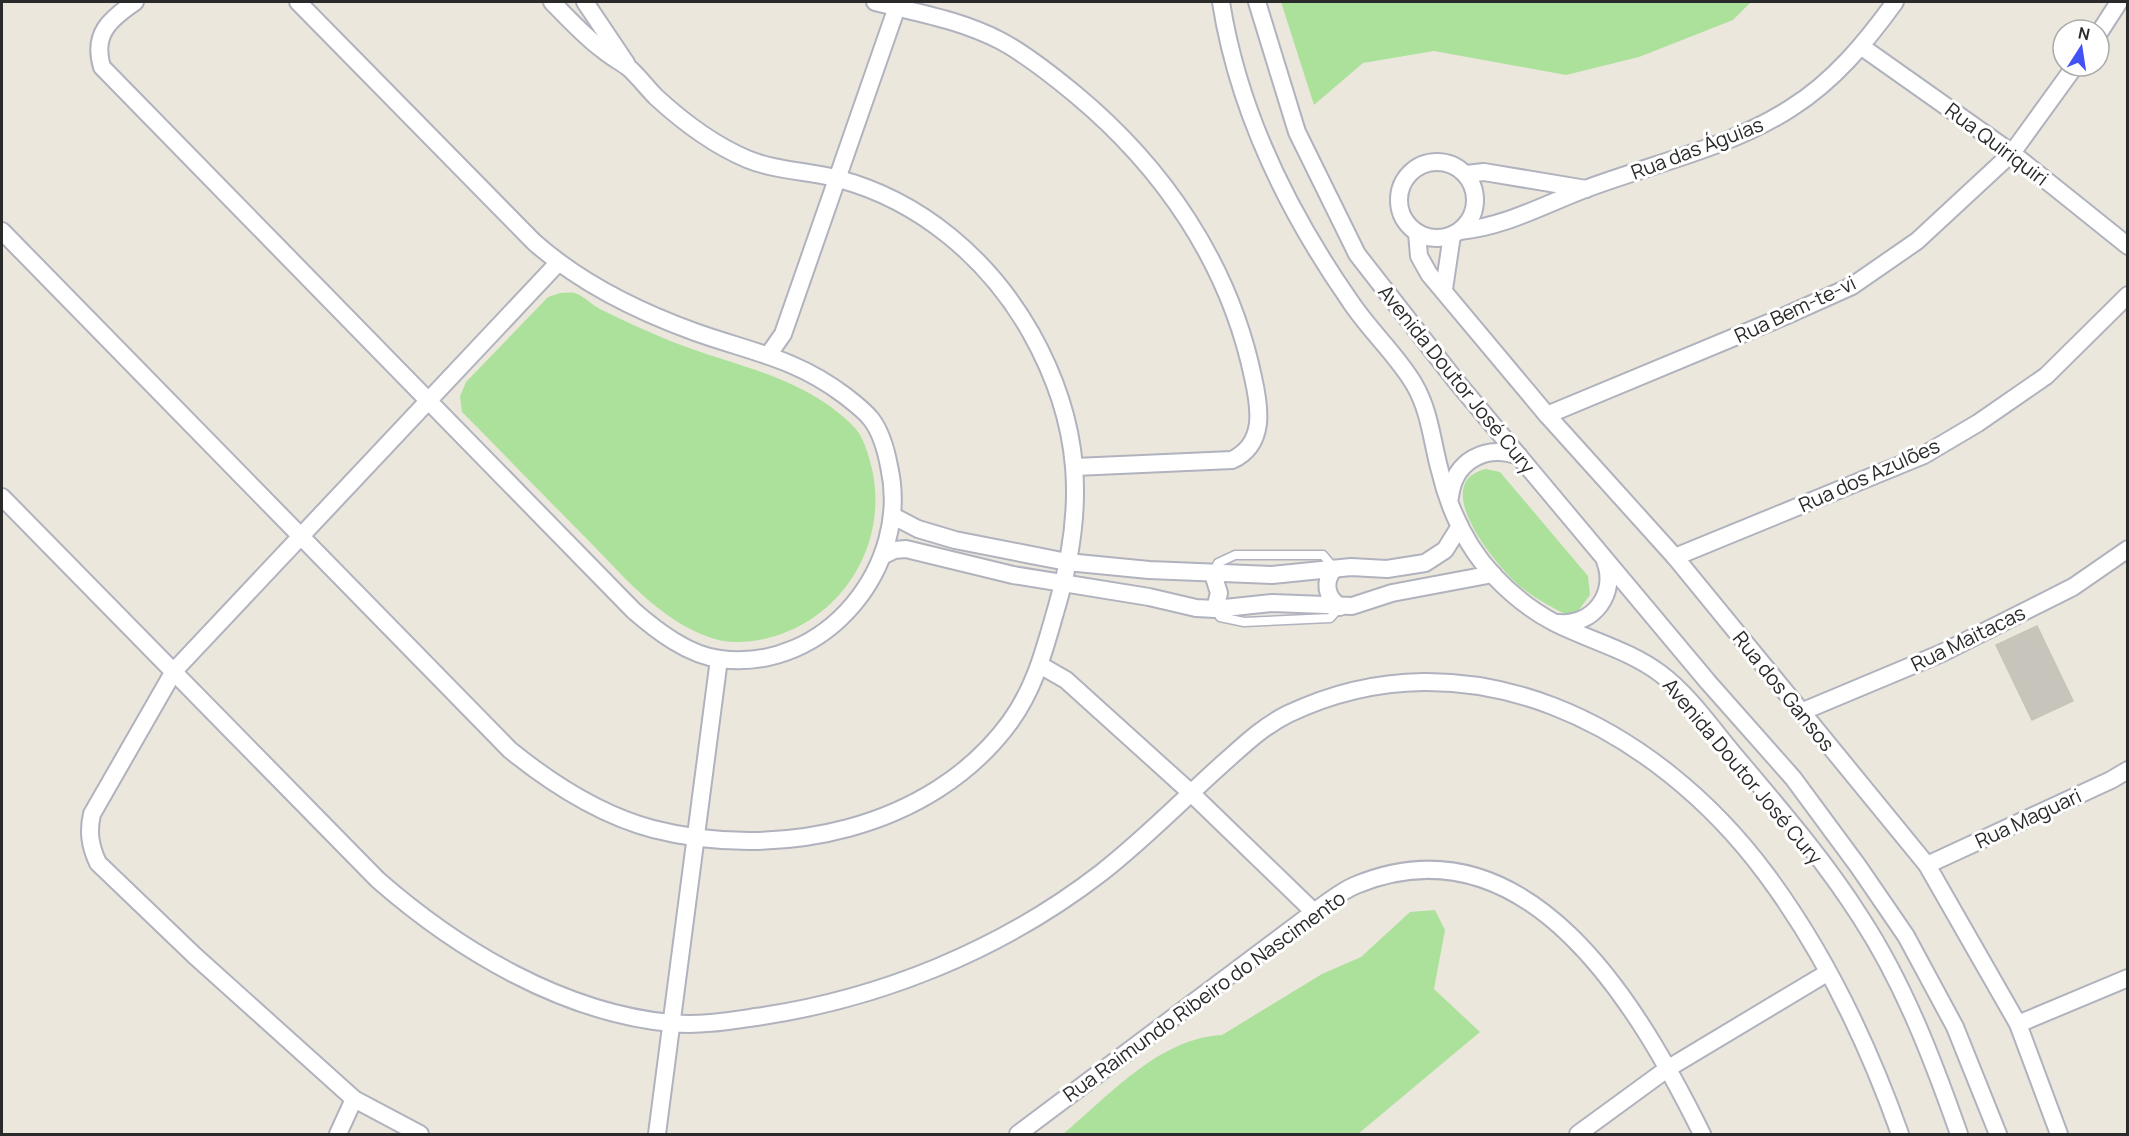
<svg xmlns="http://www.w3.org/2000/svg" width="2129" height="1136" font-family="Manrope,sans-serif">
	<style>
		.green { fill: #ace19b }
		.building { fill: #c7c5bb; stroke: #c7c3b7; stroke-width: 1.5 }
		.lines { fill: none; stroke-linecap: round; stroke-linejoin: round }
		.service-casing { stroke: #b0b2be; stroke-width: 11 }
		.minor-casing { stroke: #b0b2be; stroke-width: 20 }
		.service { stroke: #fff; stroke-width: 8 }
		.minor { stroke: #fff; stroke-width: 16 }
		.labels { text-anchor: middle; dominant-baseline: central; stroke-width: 6; stroke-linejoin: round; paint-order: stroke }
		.street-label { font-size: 20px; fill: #2a2a2a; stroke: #fff }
	</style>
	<rect width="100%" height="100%" fill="#ece7dd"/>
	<!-- green -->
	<g class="green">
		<path d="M1281,2H1751L1733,20L1639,57L1566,75L1434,51L1363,63L1314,105Z"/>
		<path d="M560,293C565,293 570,292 575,293C584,296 592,305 600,309C624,321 648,332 673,342C736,367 805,376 855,428C864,438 869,456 872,469C889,545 841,622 764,639C745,643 725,644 706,636C656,617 621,573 584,536C543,495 503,453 462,412L460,396L466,382L548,297Z"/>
		<path d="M1486,469L1500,472L1588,576L1590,595L1578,611L1565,614C1547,605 1529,595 1514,581C1492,560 1429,482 1486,469Z"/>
		<path d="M1435,910L1445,930L1434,989L1480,1032L1358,1134H1063C1109,1096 1159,1038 1222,1035L1322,974L1361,957L1410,912Z"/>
	</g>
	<!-- building -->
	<path class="building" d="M2037,626L2073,701L2032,720L1996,645Z"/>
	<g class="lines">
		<!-- service casing -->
		<g class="service-casing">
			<g id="service">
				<path d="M1213,574L1218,563L1235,555H1323L1334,568"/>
				<path d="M1215,609L1220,617L1244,622L1330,618L1340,607"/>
			</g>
		</g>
		<!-- minor casing -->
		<g class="minor-casing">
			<g id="minor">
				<path d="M135,2C110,19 92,34 102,67L634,611C657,631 688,655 720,659C826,673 912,565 889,466C886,450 881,432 871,419C864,410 853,402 844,395C795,358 751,352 695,332C637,311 580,283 534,242L298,2"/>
				<path d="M585,2L626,63"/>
				<path d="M875,2C918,13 961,20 1001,41C1027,55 1052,75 1075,94C1163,167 1229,263 1253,377C1260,408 1266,444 1232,460L1075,467"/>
				<path d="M1221,2C1238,110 1288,212 1350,301C1369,330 1397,355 1414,384C1430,411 1432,442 1440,471C1449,509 1467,547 1494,576C1511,594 1532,611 1555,623C1591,641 1629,650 1661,674C1690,696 1713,730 1736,757C1780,809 1825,861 1861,918C1904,984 1933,1060 1959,1134"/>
				<path d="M1257,2L1297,132L1357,254L1456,381L1708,682L1793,778L1858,866L1906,936L1955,1027L1998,1134"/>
				<path d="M2099,33L2119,2"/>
				<path d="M1862,47L2012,153L2128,246"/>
				<circle cx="1437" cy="200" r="38"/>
				<path d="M1466,174L1484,172L1586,189"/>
				<path d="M2,231L510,750C552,784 600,815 653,829C777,861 931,830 1010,722C1036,686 1045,647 1057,606C1086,507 1082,424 1031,333C989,259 921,201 839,179C809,171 776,171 747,159C714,145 682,121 656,97C647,88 639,77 629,68C621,62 611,57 603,50C584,36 568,18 552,2"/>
				<path d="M1460,231C1507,226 1545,204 1588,188C1655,163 1731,147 1791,108C1834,81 1866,42 1895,2"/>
				<path d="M1417,233L1419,256L1429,274L1547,415L1675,557L1927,865L2018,1024L2059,1134"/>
				<path d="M1444,289L1452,235"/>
				<path d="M769,354L783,334L897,7"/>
				<path d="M1547,415L1785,316L1852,286L1917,241L2012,153L2075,66"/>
				<path d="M2,497L378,880C458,950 563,1013 671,1023C699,1026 729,1021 756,1017C881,999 1001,950 1101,873C1146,838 1185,797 1228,759C1247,742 1264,726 1288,714C1468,628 1656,726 1766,874C1824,952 1868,1044 1900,1134"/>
				<path d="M1450,497C1454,461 1485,444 1519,456"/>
				<path d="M893,516L918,529L955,540L1067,562L1149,570L1272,575L1351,567L1387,569L1425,563L1445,550L1460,526"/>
				<path d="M884,555L894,550L906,549L1013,575L1149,597L1196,608L1215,609L1272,603L1352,606L1392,593L1493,574"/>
				<path d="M1675,557L1924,455L1978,423L2046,376L2128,295"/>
				<path d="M1334,569C1323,582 1326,597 1340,607"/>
				<path d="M1213,574L1219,593L1215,609"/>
				<path d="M1559,623C1593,626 1618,593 1605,561"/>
				<path d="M1040,665L1066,680L1190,792L1314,912"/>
				<path d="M1801,712L1942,653L2073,587L2128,549"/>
				<path d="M1927,865L2111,780L2128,770"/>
				<path d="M2018,1024L2128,978"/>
				<path d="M338,1134L354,1099"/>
				<path d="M420,1134L354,1099L195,956L98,863C90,846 88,832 92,814L174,671L558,263"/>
				<path d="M657,1134L719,659"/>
				<path d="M1018,1134L1314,912C1327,903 1341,891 1356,885C1528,814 1639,1007 1702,1134"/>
				<path d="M1578,1134L1667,1069L1827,973"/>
			</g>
		</g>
		<!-- service -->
		<use href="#service" class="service"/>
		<!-- minor -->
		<use href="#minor" class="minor"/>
	</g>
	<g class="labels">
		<!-- street labels -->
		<g class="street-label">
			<text transform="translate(1997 144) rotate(37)">Rua Quiriquiri</text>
			<text transform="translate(1697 148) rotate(-21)">Rua das Águias</text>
			<text transform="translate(1795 309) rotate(-25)">Rua Bem-te-vi</text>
			<text transform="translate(1457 379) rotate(51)">Avenida Doutor José Cury</text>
			<text transform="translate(1869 475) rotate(-24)">Rua dos Azulões</text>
			<text transform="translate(1968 638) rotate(-26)">Rua Maitacas</text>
			<text transform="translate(1784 691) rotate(51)">Rua dos Gansos</text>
			<text transform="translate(1743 771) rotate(50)">Avenida Doutor José Cury</text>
			<text transform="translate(2028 818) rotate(-25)">Rua Maguari</text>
			<text transform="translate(1204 996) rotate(-36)">Rua Raimundo Ribeiro do Nascimento</text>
		</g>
	</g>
	<!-- border -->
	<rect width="2129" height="1136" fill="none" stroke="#2a2a2a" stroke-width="6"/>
	<!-- north arrow -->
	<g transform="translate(2081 48) rotate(12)"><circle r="28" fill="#ffffff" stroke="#aaaaaa" stroke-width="1.5"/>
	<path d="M0-4.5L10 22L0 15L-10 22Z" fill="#4252f4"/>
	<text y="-9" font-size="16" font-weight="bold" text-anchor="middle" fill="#2a2a2a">N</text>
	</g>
</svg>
